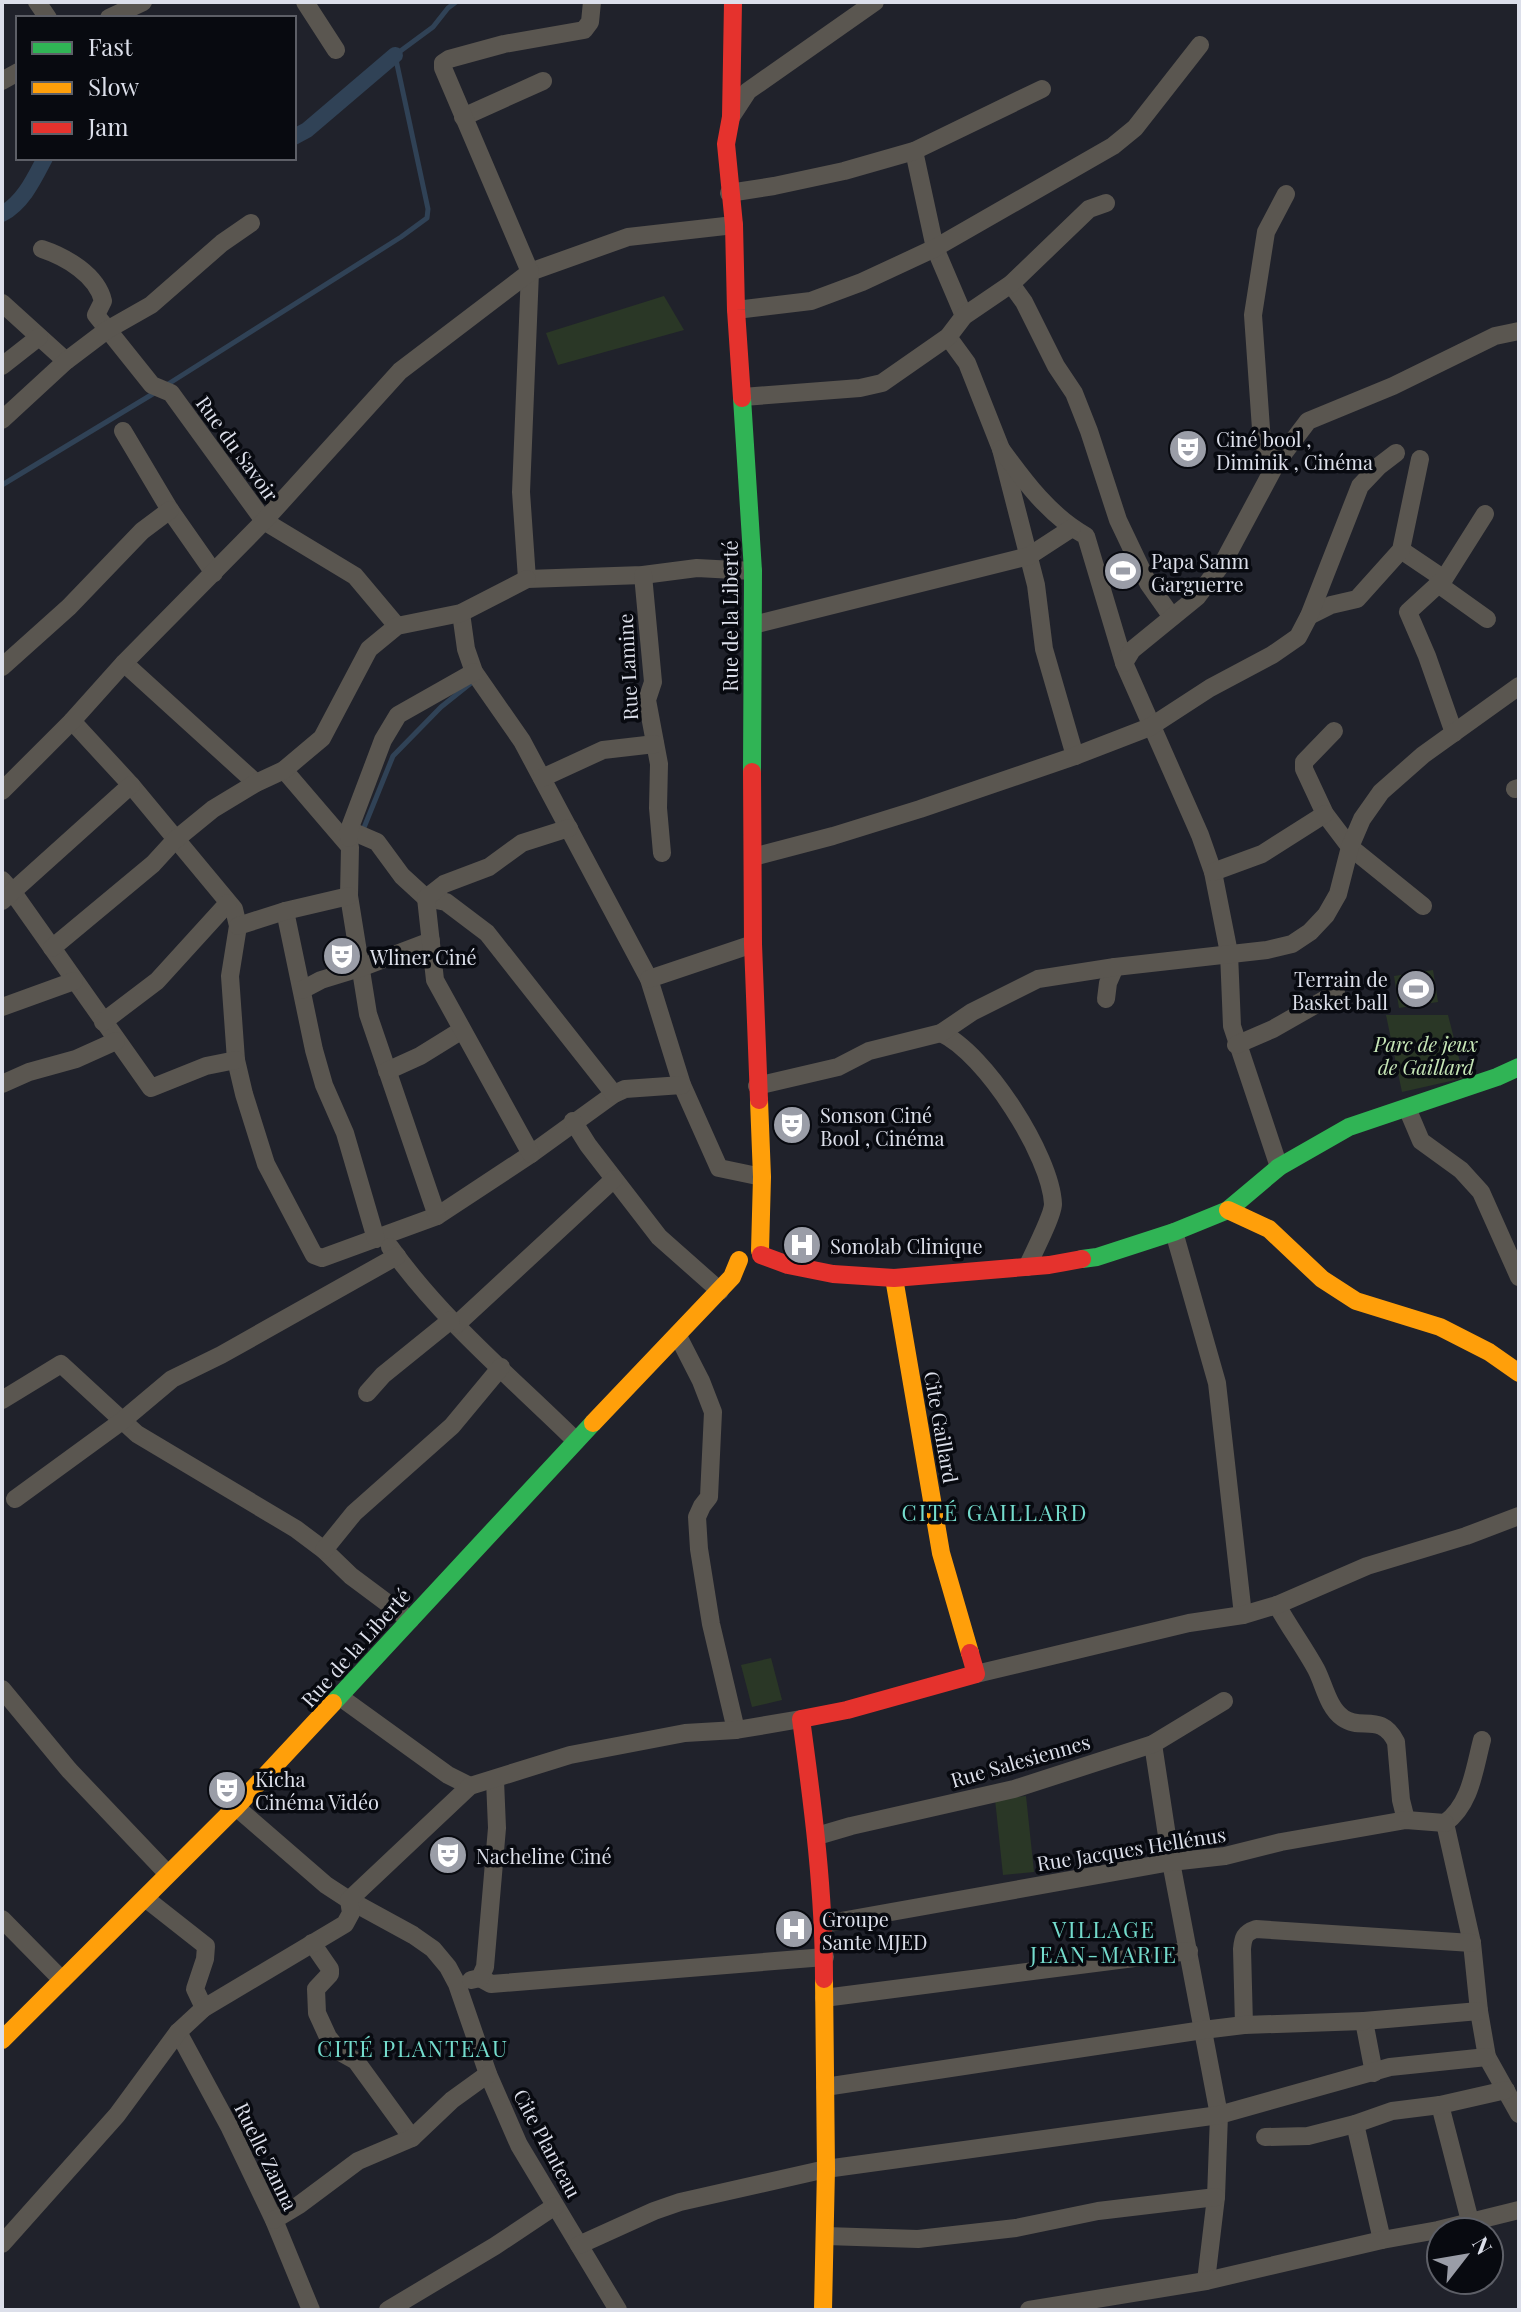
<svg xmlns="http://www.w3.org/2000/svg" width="1521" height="2312" font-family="'Playfair Display',serif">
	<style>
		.park { fill: #2a3726 }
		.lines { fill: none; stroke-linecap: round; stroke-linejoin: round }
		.stream { stroke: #304256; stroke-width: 5 }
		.canal { stroke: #304256; stroke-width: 16 }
		.street { stroke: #5a5650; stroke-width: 18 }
		.fast { stroke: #30b455; stroke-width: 18 }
		.slow { stroke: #ff9f0a; stroke-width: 18 }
		.jam { stroke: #e5322d; stroke-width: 18 }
		.labels { text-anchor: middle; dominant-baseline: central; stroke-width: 7; stroke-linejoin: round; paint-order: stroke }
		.poi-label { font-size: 20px; fill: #dcdfea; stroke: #080a10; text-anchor: start }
		.street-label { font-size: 20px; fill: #dcdfea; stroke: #080a10 }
		.park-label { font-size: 20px; font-style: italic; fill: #c7e7b7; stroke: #080a10 }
		.neighbourhood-label { font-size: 22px; letter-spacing: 2px; fill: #74dccd; stroke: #080a10 }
	</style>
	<rect width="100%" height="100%" fill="#20222b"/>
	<!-- park -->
	<g class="park">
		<path d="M664,296L684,330L558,365L546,333Z"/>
		<path d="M1433,970L1438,1002L1399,1008L1394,976Z"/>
		<path d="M1386,1015H1448L1464,1078L1402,1092Z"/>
		<path d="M771,1658L782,1700L752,1707L741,1665Z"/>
		<path d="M1026,1796L1034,1872L1003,1875L995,1799Z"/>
	</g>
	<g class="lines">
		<!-- stream -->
		<g class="stream">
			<path d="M165,386L401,237L427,218L428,209L395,55L433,27L448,8L456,2"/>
			<path d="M2,485L156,392"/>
			<path d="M363,830L393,756L441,707L471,683"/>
		</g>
		<!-- canal -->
		<g class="canal">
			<path d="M294,137L307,130L395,55"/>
			<path d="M2,214C23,203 34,179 45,158"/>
		</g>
		<!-- street -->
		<g class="street">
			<path d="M37,2L48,18"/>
			<path d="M305,2L336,50"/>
			<path d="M109,18L143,2"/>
			<path d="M2,81L18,72"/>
			<path d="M463,117L543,81"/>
			<path d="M731,117L748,91L875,2"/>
			<path d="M914,151L935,248L964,316"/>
			<path d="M729,193L774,186L844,171L914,151L1042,89"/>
			<path d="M734,225L628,237L530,272L521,492L527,579L643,575L697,568L753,571"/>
			<path d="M42,249C66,257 97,275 103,301L96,315L152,385L171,393L264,521L355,576L397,626"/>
			<path d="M1011,284L1024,302L1056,366L1074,393L1089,431L1118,520L1148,583L1172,617"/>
			<path d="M2,303L66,361"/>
			<path d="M736,310L811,301L862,282L935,248L1113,146L1135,128L1200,45"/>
			<path d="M948,337L967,363L1001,449L1036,585L1044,649L1075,756"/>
			<path d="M2,366L39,337"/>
			<path d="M743,397L860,388L882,383L948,337L964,316L1011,284L1089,209L1106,203"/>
			<path d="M2,420L66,361L107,330L151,305L222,243L251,223"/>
			<path d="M123,431L170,510L214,573"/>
			<path d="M1001,449C1025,482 1050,516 1086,536L1124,663L1200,835L1213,872L1229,953L1232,1026L1279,1167"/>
			<path d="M1277,462L1262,443L1253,315L1266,232L1286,194"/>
			<path d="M1401,550L1444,579"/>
			<path d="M643,575L653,682L647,700L659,764L658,808L662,853"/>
			<path d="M1438,584L1487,619"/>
			<path d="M461,613L466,649L474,672L522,741L649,979L682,1085L719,1168L762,1177"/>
			<path d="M1309,616L1331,605L1357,599L1401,550L1420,459"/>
			<path d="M753,625L1029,556L1072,528"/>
			<path d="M124,663L256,783"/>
			<path d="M1124,663L1132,650L1197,597L1224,561L1277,462L1308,421L1393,386L1495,336L1519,331"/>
			<path d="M2,667L69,607L142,531L170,510"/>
			<path d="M72,721L131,785L234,909L238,926L230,976L236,1060L244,1094L266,1164L314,1255L322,1258L437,1216L531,1154L614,1094L625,1089L682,1085"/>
			<path d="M1334,731L1304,762V769L1325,814L1350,847L1423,906"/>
			<path d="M1454,733L1427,656L1408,612L1444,579L1485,514"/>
			<path d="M284,770L350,847L349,896L368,1014L437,1216"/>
			<path d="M542,778L603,750L655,744"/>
			<path d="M1515,789L1519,788"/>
			<path d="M2,791L72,721L124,663L264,521L400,371L530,272L443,68V63L449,59L504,44L584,30L590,22L592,2"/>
			<path d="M349,830L377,842L402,876L426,898L446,902L487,933L614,1094"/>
			<path d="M349,838V830L383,740L398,715L474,672"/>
			<path d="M753,857L833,836L920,809L1075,756L1150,727L1210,688L1272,655L1298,637L1309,616L1360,486L1379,466L1396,453"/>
			<path d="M1213,872L1262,854L1325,814"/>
			<path d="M2,880L12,891L151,1088L206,1066L236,1060"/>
			<path d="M2,901L131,785"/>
			<path d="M285,911L314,1050L324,1085L345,1133L376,1239"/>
			<path d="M238,926L285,911L349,896"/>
			<path d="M52,948L153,864L175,840L213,809L256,783L284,770L322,738L369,649L397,626L461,613L527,579"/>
			<path d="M649,979L753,944"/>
			<path d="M302,990L321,980L360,968L431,941"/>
			<path d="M1106,999L1108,983L1115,967"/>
			<path d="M2,1007L74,981"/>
			<path d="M103,1022L157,981L228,903"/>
			<path d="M941,1033C985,1053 1051,1156 1053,1204C1053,1215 1033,1254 1027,1267"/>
			<path d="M1236,1045L1273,1029L1336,993"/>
			<path d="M387,1071L420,1056L462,1030"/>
			<path d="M2,1084L29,1072L76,1059L116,1041"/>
			<path d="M757,1086L838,1067L869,1051L941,1033L972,1012L1038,979L1115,967L1267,950L1292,944L1310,932L1326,915L1338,894L1350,847L1362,819L1381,792L1423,755L1519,686"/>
			<path d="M1407,1108L1421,1141L1461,1170L1481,1192L1519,1277"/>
			<path d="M573,1121L588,1145L659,1237L720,1291"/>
			<path d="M531,1154L435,980L426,898L444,884L489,867L522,843L569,828"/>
			<path d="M1174,1232L1217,1383L1243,1615"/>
			<path d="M390,1247C442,1320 512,1378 576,1441"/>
			<path d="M456,1325L614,1179"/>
			<path d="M678,1336L701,1381L713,1412L709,1497L702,1506L697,1517L699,1549L711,1624L736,1730"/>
			<path d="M367,1393L383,1375L451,1320"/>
			<path d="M2,1400L61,1364L137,1434L296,1529L324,1550L351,1576L410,1620"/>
			<path d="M15,1499L122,1421L172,1379L221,1355L397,1256"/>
			<path d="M324,1550L354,1513L452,1426L501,1367"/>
			<path d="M1277,1605C1289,1627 1304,1647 1316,1669C1324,1684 1328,1708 1343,1718C1361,1731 1381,1712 1396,1742L1401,1800L1406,1820"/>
			<path d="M976,1674L1189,1623L1243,1615L1277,1605L1367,1566L1466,1536L1519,1516"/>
			<path d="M2,1689L69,1770L167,1873"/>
			<path d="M340,1697L448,1775L470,1786"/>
			<path d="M1153,1744L1171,1862L1219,2115L1216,2197L1206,2281"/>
			<path d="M236,1807L326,1885L349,1900L413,1935L433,1949L448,1967L457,1984L488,2074L519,2145L618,2310"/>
			<path d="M1445,1823L1472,1943L1479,2011L1487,2057L1519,2114"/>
			<path d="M1445,1823C1471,1804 1474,1770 1482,1740"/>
			<path d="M817,1836L851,1826L1014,1789L1153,1744L1224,1701"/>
			<path d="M145,1898L206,1946L205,1959L195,1989L204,2008"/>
			<path d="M2,1919L62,1980"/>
			<path d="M824,1924L1171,1862L1225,1856L1281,1842L1406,1820L1445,1823"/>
			<path d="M312,1943L330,1969V1974L316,1989L317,2013L328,2037L340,2052L356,2061L412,2138"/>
			<path d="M480,1978L491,1984L825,1957"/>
			<path d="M471,1980L480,1978L485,1967L497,1828L495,1780"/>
			<path d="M824,1998L1189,1951"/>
			<path d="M1244,2025L1242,1949C1243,1938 1244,1933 1256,1929L1472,1943"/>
			<path d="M178,2032L230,2128L274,2220L311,2310"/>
			<path d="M1374,2073L1364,2021L1479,2011"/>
			<path d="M825,2087L1203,2030L1244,2025L1364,2021"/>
			<path d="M1440,2105L1470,2221"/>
			<path d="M1355,2124L1382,2240"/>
			<path d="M1265,2137L1308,2136L1355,2124L1392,2111L1440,2105L1506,2090"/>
			<path d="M274,2220L299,2205L358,2161L412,2138L452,2100L488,2074"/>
			<path d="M826,2236L918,2239L1016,2228L1098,2211L1216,2197"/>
			<path d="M2,2244L117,2115L178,2032L204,2008L345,1924L351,1913L349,1900L470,1786L570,1755L685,1733L736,1730L801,1719"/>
			<path d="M579,2245L654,2211L680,2202L826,2169L1219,2115L1390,2067L1487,2057"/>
			<path d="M388,2310L495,2246L555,2206"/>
			<path d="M1029,2310L1206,2281L1382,2240L1438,2230L1519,2210"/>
		</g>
		<!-- fast -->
		<g class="fast">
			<path d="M742,398L753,571L752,772"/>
			<path d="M1082,1259L1097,1257L1174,1232L1228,1210L1279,1167L1349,1127L1497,1077L1519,1067"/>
			<path d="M333,1703L593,1423"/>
		</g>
		<!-- slow -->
		<g class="slow">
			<path d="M759,1100L762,1177L760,1251"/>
			<path d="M1228,1210L1269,1229L1322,1279L1356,1301L1440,1327L1489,1352L1519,1373"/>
			<path d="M894,1278L941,1553L970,1653"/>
			<path d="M593,1423L732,1277L739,1260"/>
			<path d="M2,2040L236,1807L333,1703"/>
			<path d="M823,2310L826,2169L824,1979"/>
		</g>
		<!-- jam -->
		<g class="jam">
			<path d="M733,2L731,117L726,144L734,225L736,310L742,398"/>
			<path d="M752,772L753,944L759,1100"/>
			<path d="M761,1255L788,1265L833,1274L894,1278L1049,1265L1082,1259"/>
			<path d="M824,1979C824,1892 813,1806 801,1719L847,1710L976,1674L970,1653"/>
		</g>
	</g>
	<!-- icons -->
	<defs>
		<g id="theatre-disc" transform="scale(2)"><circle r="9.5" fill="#9a9da7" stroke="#080a10"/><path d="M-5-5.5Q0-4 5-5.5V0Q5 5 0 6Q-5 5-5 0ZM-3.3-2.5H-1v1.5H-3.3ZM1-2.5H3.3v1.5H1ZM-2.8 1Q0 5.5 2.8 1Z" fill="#fff"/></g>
		<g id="stadium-disc" transform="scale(2)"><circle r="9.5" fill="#9a9da7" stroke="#080a10"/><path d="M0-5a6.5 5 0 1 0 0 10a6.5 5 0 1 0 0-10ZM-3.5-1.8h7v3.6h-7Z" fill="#fff"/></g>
		<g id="hospital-disc" transform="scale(2)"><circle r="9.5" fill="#9a9da7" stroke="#080a10"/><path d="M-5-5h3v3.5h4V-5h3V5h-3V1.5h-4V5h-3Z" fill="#fff"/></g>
	</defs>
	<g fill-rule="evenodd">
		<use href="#theatre-disc" x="1188" y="449"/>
		<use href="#stadium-disc" x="1123" y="571"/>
		<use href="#theatre-disc" x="342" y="956"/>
		<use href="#stadium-disc" x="1416" y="989"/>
		<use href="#theatre-disc" x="792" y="1125"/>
		<use href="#hospital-disc" x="802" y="1245"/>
		<use href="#theatre-disc" x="227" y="1790"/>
		<use href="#theatre-disc" x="448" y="1855"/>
		<use href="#hospital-disc" x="794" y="1929"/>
	</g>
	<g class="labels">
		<!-- poi labels -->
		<g class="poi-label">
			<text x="1216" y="438">Ciné bool ,<tspan x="1216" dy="23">Diminik , Cinéma</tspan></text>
			<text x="1151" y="560">Papa Sanm<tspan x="1151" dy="23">Garguerre</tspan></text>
			<text x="370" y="956">Wliner Ciné</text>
			<text x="1388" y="978" text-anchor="end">Terrain de<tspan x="1388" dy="23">Basket ball</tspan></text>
			<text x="820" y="1114">Sonson Ciné<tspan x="820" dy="23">Bool , Cinéma</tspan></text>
			<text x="830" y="1245">Sonolab Clinique</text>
			<text x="255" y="1778">Kicha<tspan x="255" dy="23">Cinéma Vidéo</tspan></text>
			<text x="476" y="1855">Nacheline Ciné</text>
			<text x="822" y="1918">Groupe<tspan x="822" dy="23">Sante MJED</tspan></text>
		</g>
		<!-- street labels -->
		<g class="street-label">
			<text transform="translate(238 448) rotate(54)">Rue du Savoir</text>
			<text transform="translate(729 616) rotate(-90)">Rue de la Liberté</text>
			<text transform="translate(627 667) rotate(-93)">Rue Lamine</text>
			<text transform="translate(942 1427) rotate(80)">Cite Gaillard</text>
			<text transform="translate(355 1647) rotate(-48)">Rue de la Liberté</text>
			<text transform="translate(1020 1760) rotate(-16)">Rue Salesiennes</text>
			<text transform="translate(1131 1848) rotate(-9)">Rue Jacques Hellénus</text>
			<text transform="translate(548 2143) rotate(62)">Cite Planteau</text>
			<text transform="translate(267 2156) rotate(64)">Ruelle Zanna</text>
		</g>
		<!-- park labels -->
		<g class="park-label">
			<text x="1426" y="1043">Parc de jeux<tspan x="1426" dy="23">de Gaillard</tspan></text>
		</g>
		<!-- neighbourhood labels -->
		<g class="neighbourhood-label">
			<text x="995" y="1512">CITÉ GAILLARD</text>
			<text x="1104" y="1929">VILLAGE<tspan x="1104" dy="25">JEAN-MARIE</tspan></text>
			<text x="413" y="2048">CITÉ PLANTEAU</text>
		</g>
	</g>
	<!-- border -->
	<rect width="1521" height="2312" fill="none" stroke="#dcdfea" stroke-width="8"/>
	<!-- legend -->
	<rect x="16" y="16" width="280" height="144" fill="#080a10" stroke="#5d5f67" stroke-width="2"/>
	<rect x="32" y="42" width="40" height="12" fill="#30b455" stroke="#5d5f67" stroke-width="2"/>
	<text x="88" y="56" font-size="24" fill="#dcdfea">Fast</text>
	<rect x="32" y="82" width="40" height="12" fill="#ff9f0a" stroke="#5d5f67" stroke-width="2"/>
	<text x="88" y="96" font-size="24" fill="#dcdfea">Slow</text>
	<rect x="32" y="122" width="40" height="12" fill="#e5322d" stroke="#5d5f67" stroke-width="2"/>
	<text x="88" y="136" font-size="24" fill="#dcdfea">Jam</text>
	<!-- north arrow -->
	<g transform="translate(1465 2256) rotate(59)"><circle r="38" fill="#080a10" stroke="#5d5f67" stroke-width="2"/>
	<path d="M0-6L14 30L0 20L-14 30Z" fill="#9a9da7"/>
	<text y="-12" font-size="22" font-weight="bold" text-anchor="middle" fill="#dcdfea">N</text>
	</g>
</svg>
